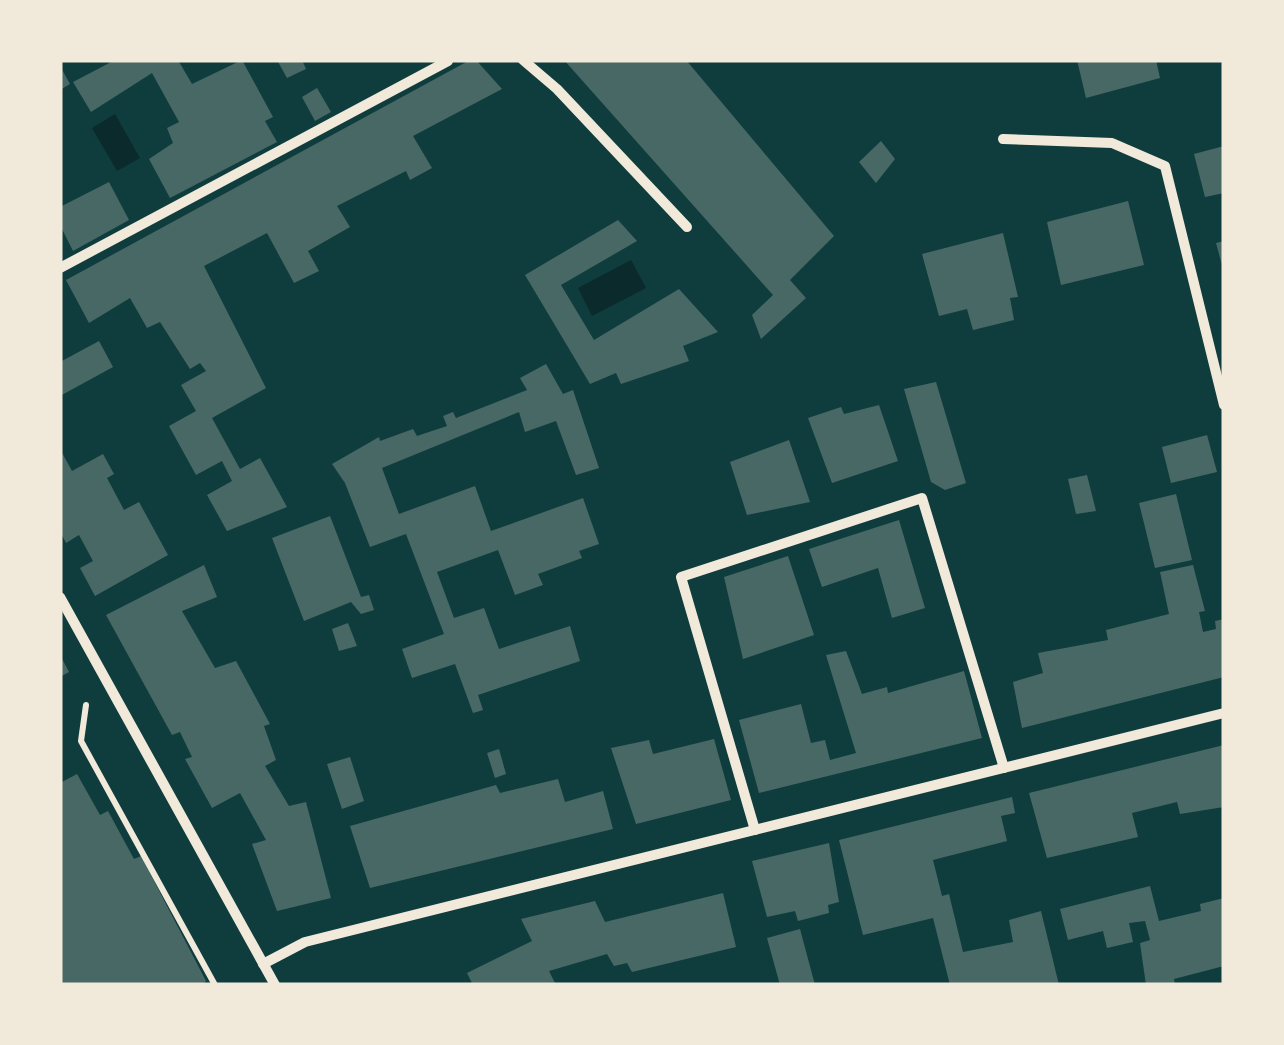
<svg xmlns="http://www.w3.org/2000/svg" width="1284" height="1045" font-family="'PT Sans',sans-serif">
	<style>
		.water { fill: #0a2a2b }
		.building { fill: #486865 }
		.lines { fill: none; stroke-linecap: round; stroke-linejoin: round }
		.path { stroke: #f1e9da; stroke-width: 6 }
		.minor { stroke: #f1e9da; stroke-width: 10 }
	</style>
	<rect width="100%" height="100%" fill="#0f3d3e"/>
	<!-- water -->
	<g class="water">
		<path d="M115,114L140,158L117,171L92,128Z"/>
		<path d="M631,260L646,288L592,316L578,288Z"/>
	</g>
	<!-- building -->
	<g class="building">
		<path d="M115,60H178L192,84L242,60L273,117L265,121L277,142L170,198L149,159L173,143L167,128L179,122L152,73L91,112L73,82Z"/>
		<path d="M277,60H302L306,69L287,78Z"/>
		<path d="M470,60H476L502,89L413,136L432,168L410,180L406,171L337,206L350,227L308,251L319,271L294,283L267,233L204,266L266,388L212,418L240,469L260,458L287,507L227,531L207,495L232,481L222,461L196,475L169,426L196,411L181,385L206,371L200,363L190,369L160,322L147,328L130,298L89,323L66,280Z"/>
		<path d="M564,60H686L834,236L790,280L806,298L761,339L752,315L773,295Z"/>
		<path d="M1077,60H1156L1160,78L1086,98Z"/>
		<path d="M60,66L70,84L60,90Z"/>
		<path d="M317,88L331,112L315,121L302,97Z"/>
		<path d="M881,141L895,159L876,183L859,162Z"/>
		<path d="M1224,146V193L1205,197L1194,154Z"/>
		<path d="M109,182L129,220L73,251L60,225V207Z"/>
		<path d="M1128,201L1144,265L1061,285L1047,222Z"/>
		<path d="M618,220L637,241L561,285L594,340L679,289L718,332L683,346L689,361L621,384L616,373L590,384L525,275Z"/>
		<path d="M1003,233L1018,297L1010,298L1014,320L973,330L967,309L939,316L922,254Z"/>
		<path d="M1224,241V269H1223L1216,243Z"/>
		<path d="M99,341L113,367L60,396V362Z"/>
		<path d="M546,364L563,394L573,390L599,468L576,475L556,421L525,432L519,412L382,468L399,514L475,486L491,531L583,498L599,544L579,551L582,558L538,574L543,585L515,595L498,550L437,572L454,618L484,608L499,649L570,626L580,661L478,695L483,710L473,713L455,664L412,678L402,649L444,634L406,534L370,547L345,483L332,464L379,437L380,441L413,429L417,436L447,426L443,416L453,412L456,418L527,390L520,378Z"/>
		<path d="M936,382L966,483L945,490L931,482L904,389Z"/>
		<path d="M879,405L898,461L832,483L808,418L841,407L844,414Z"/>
		<path d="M1207,435L1217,472L1171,483L1162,447Z"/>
		<path d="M789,440L810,502L747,515L730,462Z"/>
		<path d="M60,449L72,471L103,454L114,474L107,478L124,510L139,502L168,555L95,596L80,568L93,561L79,535L66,543L60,531Z"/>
		<path d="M1087,475L1096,511L1076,514L1068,479Z"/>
		<path d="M1176,494L1192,560L1155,568L1139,503Z"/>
		<path d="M330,516L361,597L369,595L374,610L361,614L351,602L304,621L272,538Z"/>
		<path d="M899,520L925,608L892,618L878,568L822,587L809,549Z"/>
		<path d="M788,556L814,635L743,659L724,577Z"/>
		<path d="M204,565L217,597L182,611L215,668L236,661L270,724L264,726L276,760L265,766L289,806L306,802L331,898L277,911L252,844L266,840L240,793L212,808L185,759L192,757L180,732L172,735L106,615Z"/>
		<path d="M1193,565L1205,611L1199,612L1203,632L1216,629L1215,621L1224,619V677L1022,728L1013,682L1043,673L1038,653L1108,640L1106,630L1169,614L1160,572Z"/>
		<path d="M348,623L357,646L339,651L332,629Z"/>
		<path d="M846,651L862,694L887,687L888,693L964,671L982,738L759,793L739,720L801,704L811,743L825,740L830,760L856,753L826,655Z"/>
		<path d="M60,655L69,672L60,677Z"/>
		<path d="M714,739L731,800L636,824L611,748L649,740L653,754Z"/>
		<path d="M1224,745V807L1180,814L1177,802L1132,813L1138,837L1047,858L1029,793Z"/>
		<path d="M499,749L506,774L495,778L487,753Z"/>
		<path d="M350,757L364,801L342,809L327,764Z"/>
		<path d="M77,774L100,815L108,811L134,859L141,856L206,981L202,985H60V783Z"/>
		<path d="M558,779L565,802L603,791L613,829L370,888L350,826L496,785L500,793Z"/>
		<path d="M1012,797L1015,813L1001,816L1007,841L933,860L942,896L949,894L963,952L1013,942L1009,920L1041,911L1059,985H950L933,918L863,935L839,840Z"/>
		<path d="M829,843L839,902L828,905L829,913L798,921L795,911L767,917L752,861Z"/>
		<path d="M1150,886L1159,921L1201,911L1200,904L1224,898V966L1174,979L1175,985H1146L1140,943L1150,940L1145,921L1129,923L1133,942L1107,948L1103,931L1068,940L1060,909Z"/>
		<path d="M723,893L736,947L632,972L627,963L614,966L607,954L549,971L556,985H473L467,973L532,941L521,919L595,901L605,922Z"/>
		<path d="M800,929L815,985H780L767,938Z"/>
	</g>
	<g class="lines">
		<!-- path -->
		<path class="path" d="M86,705L81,741L215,985"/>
		<!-- minor -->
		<g class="minor">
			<path d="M523,60L557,89L687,227"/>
			<path d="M1003,139L1112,143L1165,166L1224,405"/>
			<path d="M60,268L448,61"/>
			<path d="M60,597L275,985"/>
			<path d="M755,830L681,577L922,498L1004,768"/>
			<path d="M263,964L305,942L1224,713"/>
		</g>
	</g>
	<!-- border -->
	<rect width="1284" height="1045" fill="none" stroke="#f1e9da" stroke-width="125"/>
</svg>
